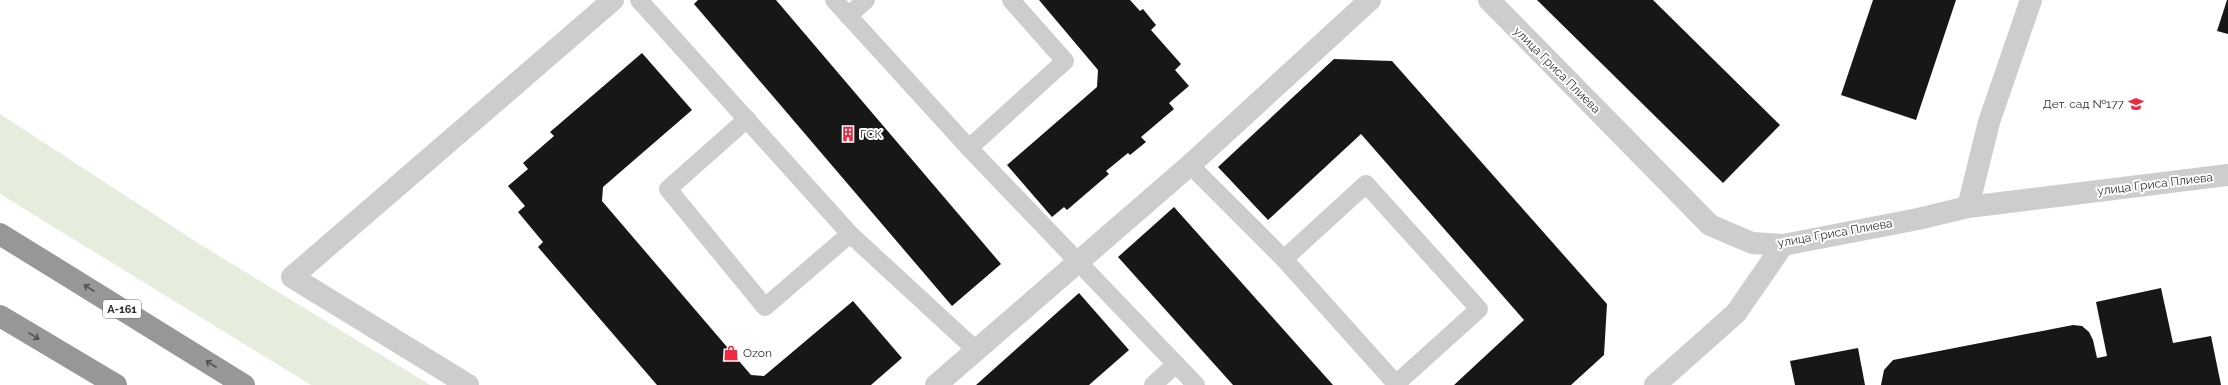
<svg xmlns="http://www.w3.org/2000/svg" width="2228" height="385" font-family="Raleway,sans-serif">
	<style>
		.green { fill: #e6eddd }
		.building { fill: #171717 }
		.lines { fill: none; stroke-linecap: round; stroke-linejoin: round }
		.lane { stroke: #cdcdcd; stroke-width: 18 }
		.street { stroke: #cdcdcd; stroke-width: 22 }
		.highway { stroke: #979797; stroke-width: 22 }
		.oneway { stroke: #4f4f4f }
		.labels { text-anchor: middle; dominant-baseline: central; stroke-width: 4; stroke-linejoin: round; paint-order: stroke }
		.shield { fill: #fff; stroke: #6e6e6e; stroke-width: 1 }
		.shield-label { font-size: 11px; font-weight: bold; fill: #303030 }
		.street-label { font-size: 12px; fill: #303030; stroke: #fff }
		.poi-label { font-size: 12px; fill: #303030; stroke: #fff; text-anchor: start }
	</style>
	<rect width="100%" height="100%" fill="#fff"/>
	<!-- green -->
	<path class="green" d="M0,114L198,243L430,385H311L0,194Z"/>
	<!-- building -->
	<g class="building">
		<path d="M698,0H776L1001,264L952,306L694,4Z"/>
		<path d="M1039,0H1130L1140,11L1143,9L1156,25L1151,30L1181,64L1175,70L1189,86L1169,103L1174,109L1141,137L1146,142L1130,155L1128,153L1106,171L1109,174L1067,210L1064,207L1052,217L1007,165L1097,87L1098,70Z"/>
		<path d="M1537,0H1653L1780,125L1723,183Z"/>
		<path d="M1873,0H1956L1916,120L1841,95Z"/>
		<path d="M2227,0H2228V34L2217,31Z"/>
		<path d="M642,53L692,110L603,187L602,201L751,375L764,376L853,301L902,358L871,385H657L538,247L543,242L518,212L525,206L508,186L528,169L523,163L554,136L550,132Z"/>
		<path d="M1334,59L1392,61L1607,304L1604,355L1571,385H1454L1524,320L1361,134L1268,220L1218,167Z"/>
		<path d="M1174,207L1333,385H1233L1118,257Z"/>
		<path d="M2161,288L2173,343L2211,336L2221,385H1881L1884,370L1893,360L2073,325L2082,326L2089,332L2093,340L2097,358L2107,356L2096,302Z"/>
		<path d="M1079,293L1129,350L1089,385H976Z"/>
		<path d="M1858,348L1865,385H1795L1790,361Z"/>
	</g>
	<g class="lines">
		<!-- lane -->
		<g class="lane">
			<path d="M639,0L850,234L977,351"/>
			<path d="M834,0L969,148L1196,385"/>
			<path d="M848,16L866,0"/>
			<path d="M747,119L668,189L765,307L850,234"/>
			<path d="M969,148L1065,61L1011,0"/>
			<path d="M1190,165L1284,259L1397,385"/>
			<path d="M1284,259L1366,184L1479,309L1396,384"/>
			<path d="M1153,385L1176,364"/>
		</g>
		<!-- street -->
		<g class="street">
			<path d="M1489,0L1710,225L1752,243L1783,245L1918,219L1968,207L2228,175"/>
			<path d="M1968,207L1989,122L2031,0"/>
			<path d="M468,385L292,277L613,0"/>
			<path d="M936,385L1190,165L1370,0"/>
			<path d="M1655,385L1736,313L1783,245"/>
		</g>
		<!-- highway -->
		<g class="highway">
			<path d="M0,234L244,385"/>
			<path d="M0,316L116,385"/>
		</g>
	</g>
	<!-- one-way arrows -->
	<defs><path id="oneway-shaft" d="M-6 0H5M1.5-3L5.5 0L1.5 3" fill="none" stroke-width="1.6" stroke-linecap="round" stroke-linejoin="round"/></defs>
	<g class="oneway">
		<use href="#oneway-shaft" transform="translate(89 288) rotate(-148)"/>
		<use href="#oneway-shaft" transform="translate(34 336) rotate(31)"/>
		<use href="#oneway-shaft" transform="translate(211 364) rotate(-148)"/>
	</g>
	<!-- icons -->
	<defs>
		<g id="school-bare" transform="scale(1.2)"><path d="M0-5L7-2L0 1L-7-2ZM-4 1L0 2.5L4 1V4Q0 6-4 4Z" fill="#ee2b40" stroke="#fff" stroke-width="2.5" paint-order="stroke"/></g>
		<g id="building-bare" transform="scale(1.2)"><path d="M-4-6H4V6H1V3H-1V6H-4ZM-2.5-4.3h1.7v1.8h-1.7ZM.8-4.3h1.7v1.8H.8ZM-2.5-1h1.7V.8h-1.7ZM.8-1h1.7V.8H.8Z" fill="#ee2b40" stroke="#fff" stroke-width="2.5" paint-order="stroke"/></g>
		<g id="shop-bare" transform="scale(1.2)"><path d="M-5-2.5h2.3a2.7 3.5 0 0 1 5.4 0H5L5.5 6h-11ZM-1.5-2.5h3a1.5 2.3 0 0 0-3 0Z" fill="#ee2b40" stroke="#fff" stroke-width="2.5" paint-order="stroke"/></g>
	</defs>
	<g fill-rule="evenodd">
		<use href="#school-bare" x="2136" y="104"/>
		<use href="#building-bare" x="848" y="134"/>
		<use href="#shop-bare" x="731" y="353"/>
	</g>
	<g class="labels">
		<!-- shield labels -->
		<rect class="shield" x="103" y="300" width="38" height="18" rx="3"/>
		<g class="shield-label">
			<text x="122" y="309">А-161</text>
		</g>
		<!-- street labels -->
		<g class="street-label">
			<text transform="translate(1557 70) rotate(45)">улица Гриса Плиева</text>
			<text transform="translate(2155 184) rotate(-7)">улица Гриса Плиева</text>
			<text transform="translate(1835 233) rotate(-10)">улица Гриса Плиева</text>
		</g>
		<!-- poi labels -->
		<g class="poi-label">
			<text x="2124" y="104" text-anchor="end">Дет. сад №177</text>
			<text x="860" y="134">ГСК</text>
			<text x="743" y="353">Ozon</text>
		</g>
	</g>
</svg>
